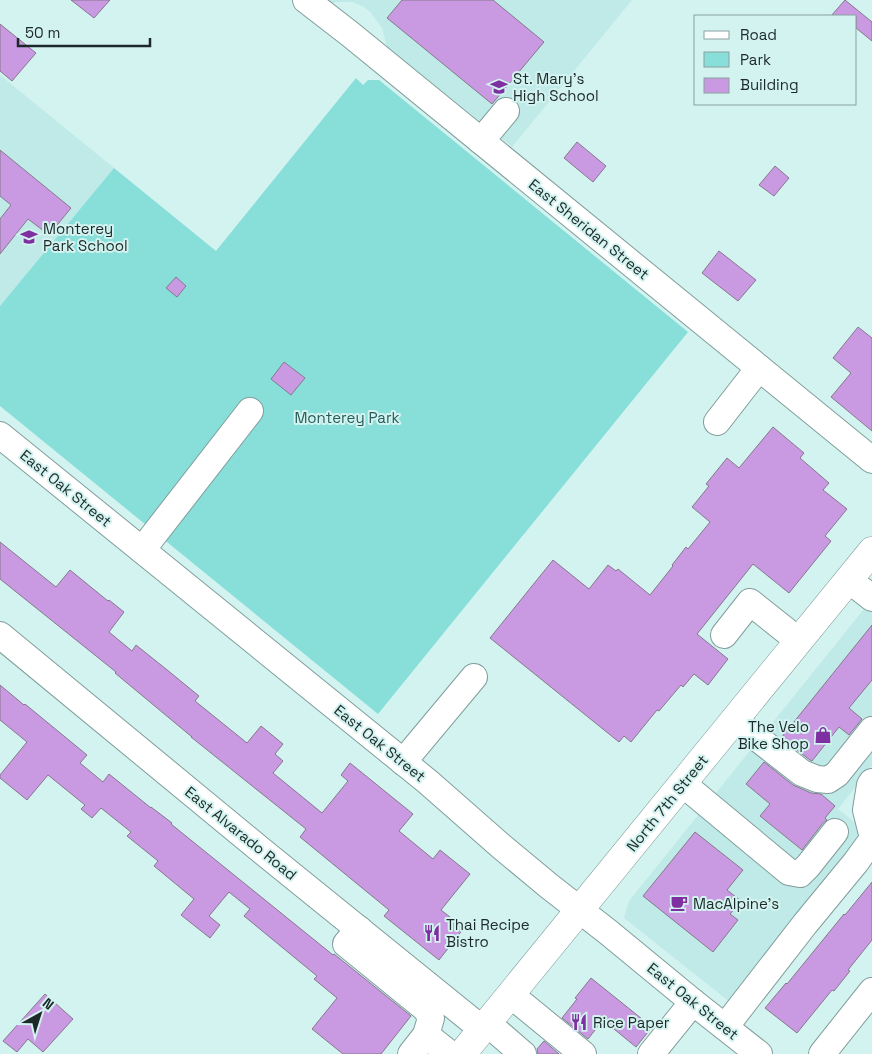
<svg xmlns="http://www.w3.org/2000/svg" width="872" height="1054" font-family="'Space Grotesk',sans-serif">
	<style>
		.built { fill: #c0eae7 }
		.green { fill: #88ded9 }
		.building { fill: #c999e1; stroke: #86798d }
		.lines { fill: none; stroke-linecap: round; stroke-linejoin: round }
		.minor-casing { stroke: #809e9c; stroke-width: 28 }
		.major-casing { stroke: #809e9c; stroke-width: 29 }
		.minor { stroke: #fff; stroke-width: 26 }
		.major { stroke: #fff; stroke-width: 28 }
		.labels { text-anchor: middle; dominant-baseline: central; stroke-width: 4; stroke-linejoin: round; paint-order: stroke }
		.poi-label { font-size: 15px; fill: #1c2928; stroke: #d3f3f0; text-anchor: start }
		.street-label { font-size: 15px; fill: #1c2928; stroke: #d3f3f0 }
		.park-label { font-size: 15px; fill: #255b59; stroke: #d3f3f0 }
	</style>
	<rect width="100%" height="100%" fill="#d3f3f0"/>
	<!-- built -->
	<g class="built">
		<path d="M298,0H632L512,147L387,47L382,28L371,13L364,7L353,2H336L326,7Z"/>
		<path d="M0,75L114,168L0,306Z"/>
		<path d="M872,599V766L838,809L859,826L863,838L731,1003L624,918L629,901Z"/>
	</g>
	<!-- green -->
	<path class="green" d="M356,78L363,85L368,80H379L688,332L378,714L0,406V306L114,168L216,251Z"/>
	<!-- building -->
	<g class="building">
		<path d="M71,0H110L94,18Z"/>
		<path d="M402,0H493L544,42L492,104L387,18Z"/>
		<path d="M845,0L872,22V41L856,28V16H831Z"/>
		<path d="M0,24L36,53L12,81L0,71Z"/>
		<path d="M577,142L606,166L593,182L564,158Z"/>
		<path d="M0,150L71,208L49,235L28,219L0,254V219L11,205L0,196Z"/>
		<path d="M775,166L789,178L774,196L759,185Z"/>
		<path d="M719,251L756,280L738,301L702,273Z"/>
		<path d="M176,277L186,286L177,297L166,288Z"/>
		<path d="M858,327L872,338V431L831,397L851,373L833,358Z"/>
		<path d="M284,362L305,378L291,395L271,379Z"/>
		<path d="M773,427L804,453L800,458L829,483L823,490L847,509L825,536L831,541L789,593L753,564L697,634L728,659L708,685L694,674L683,687L681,685L659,711L657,710L631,742L624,736L619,742L490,638L553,560L589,589L608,565L616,571L618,569L650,595L673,566L672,565L686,547L688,549L710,522L692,507L709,486L706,484L727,458L739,468Z"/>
		<path d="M0,542L56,587L70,570L108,601L109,600L124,612L109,632L132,651L136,645L166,669L199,696L195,701L247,743L261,726L283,744L275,754L283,761L273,773L322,813L348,781L341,775L350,763L413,814L399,831L433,859L440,850L470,874L441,910L464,928L439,960L384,916L389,910L300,837L306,829L191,737H192L115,673L116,672L0,579Z"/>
		<path d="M872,625V680L849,708L862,719L849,735L839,727L812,761L810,760L781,738Z"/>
		<path d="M0,685L24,705L25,704L87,755L80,763L103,782L109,774L151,808V807L172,823L171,824L333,955L334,954L411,1016L381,1054H343L312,1029L337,998L314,979L317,976L244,916L250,909L229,892L209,916L220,925L210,938L181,915L194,899L154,866L158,861L127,836L131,832L101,808L92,818L81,809L85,805L48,775L27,800L0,778V775L27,742L0,720Z"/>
		<path d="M764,762L793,785L811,793L821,794L835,806L825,818L827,820L823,823L802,850L760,816L770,804L746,784Z"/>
		<path d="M695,832L743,870L727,890L741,901L730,914L738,920L713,952L643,896Z"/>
		<path d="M872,882V940L848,970L850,971L834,991L832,990L797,1033L765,1008L786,983L787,984L844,914L845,915Z"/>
		<path d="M591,978L652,1027L636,1047L603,1020L588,1039L562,1018L577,999L575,998Z"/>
		<path d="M45,994L73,1019L43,1052L28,1039L17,1052L3,1041Z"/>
		<path d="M544,1041L559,1054H538L537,1049Z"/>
	</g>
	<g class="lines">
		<!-- minor casing -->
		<g class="minor-casing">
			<g id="minor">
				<path d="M306,0L350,34L872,460"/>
				<path d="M481,141L506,111"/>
				<path d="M717,422L759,368"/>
				<path d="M0,435L428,782L502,847L549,886L608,932L693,1002L759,1054"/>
				<path d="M142,550L250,411"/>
				<path d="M849,580L872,598"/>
				<path d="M0,635L262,851L482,1029"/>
				<path d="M724,635L750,602L799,641"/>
				<path d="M734,720L802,773L817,779L828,780L837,774L872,730"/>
				<path d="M403,762L474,677"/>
				<path d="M872,782L870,785L866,810L872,834"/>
				<path d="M683,784L789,872L800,874L808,866L835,832"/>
				<path d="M359,929L346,944L426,1009L431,1018L426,1035"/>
				<path d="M511,995L583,1054"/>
				<path d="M487,1023L523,1054"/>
				<path d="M725,1027L805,924L856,862L872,840"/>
				<path d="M411,1054L426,1035L450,1054"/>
				<path d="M651,1054L693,1002"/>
				<path d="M822,1054L872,991"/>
			</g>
		</g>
		<!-- major casing -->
		<g class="major-casing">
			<path id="major" d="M462,1054L872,551"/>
		</g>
		<!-- minor -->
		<use href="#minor" class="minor"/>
		<!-- major -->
		<use href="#major" class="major"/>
	</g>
	<!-- icons -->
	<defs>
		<g id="school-bare" transform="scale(1.35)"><path d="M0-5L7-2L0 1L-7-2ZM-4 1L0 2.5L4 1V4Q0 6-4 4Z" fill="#7f30a0" stroke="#d3f3f0" stroke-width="2.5" paint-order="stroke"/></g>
		<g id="shop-bare" transform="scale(1.35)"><path d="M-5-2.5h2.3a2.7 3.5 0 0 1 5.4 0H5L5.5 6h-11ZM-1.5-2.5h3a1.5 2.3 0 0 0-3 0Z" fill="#7f30a0" stroke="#d3f3f0" stroke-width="2.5" paint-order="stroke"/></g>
		<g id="cafe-bare" transform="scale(1.35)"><path d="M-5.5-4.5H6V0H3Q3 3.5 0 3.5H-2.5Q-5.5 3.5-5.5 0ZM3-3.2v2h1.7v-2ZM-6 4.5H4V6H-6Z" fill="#7f30a0" stroke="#d3f3f0" stroke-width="2.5" paint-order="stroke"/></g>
		<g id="restaurant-bare" transform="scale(1.35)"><path d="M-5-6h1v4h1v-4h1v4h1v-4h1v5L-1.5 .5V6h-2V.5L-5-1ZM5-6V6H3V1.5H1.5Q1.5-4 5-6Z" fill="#7f30a0" stroke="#d3f3f0" stroke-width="2.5" paint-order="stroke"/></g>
	</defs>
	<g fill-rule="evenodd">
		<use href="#school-bare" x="499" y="87"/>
		<use href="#school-bare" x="29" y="237"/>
		<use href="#shop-bare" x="823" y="735"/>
		<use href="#cafe-bare" x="679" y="903"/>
		<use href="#restaurant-bare" x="432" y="933"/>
		<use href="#restaurant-bare" x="579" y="1022"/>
	</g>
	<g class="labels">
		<!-- poi labels -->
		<g class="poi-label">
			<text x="513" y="78">St. Mary's<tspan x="513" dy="17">High School</tspan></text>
			<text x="43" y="228">Monterey<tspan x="43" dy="17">Park School</tspan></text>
			<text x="809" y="726" text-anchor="end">The Velo<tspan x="809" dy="17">Bike Shop</tspan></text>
			<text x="693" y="903">MacAlpine's</text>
			<text x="446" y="924">Thai Recipe<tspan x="446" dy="17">Bistro</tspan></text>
			<text x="593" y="1022">Rice Paper</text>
		</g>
		<!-- street labels -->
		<g class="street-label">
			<text transform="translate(589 229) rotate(39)">East Sheridan Street</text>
			<text transform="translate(66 488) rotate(39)">East Oak Street</text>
			<text transform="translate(380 743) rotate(39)">East Oak Street</text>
			<text transform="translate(667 803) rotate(-51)">North 7th Street</text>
			<text transform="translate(241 833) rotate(39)">East Alvarado Road</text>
			<text transform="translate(693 1001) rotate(39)">East Oak Street</text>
		</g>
		<!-- park labels -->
		<g class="park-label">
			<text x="347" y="417">Monterey Park</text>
		</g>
	</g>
	<!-- legend -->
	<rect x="694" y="15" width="162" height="90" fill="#d3f3f0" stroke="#8aa2a0"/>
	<rect x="704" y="31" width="25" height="8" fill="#ffffff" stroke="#8aa2a0"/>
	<text x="740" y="40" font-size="15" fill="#1c2928">Road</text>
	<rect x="704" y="52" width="25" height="15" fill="#88ded9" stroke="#8aa2a0"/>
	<text x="740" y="65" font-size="15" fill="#1c2928">Park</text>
	<rect x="704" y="78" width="25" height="15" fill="#c999e1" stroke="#8aa2a0"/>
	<text x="740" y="90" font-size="15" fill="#1c2928">Building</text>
	<!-- north arrow -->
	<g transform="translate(40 1014) rotate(39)" stroke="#d3f3f0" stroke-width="4" paint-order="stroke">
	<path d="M0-4L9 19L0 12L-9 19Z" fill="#1c2928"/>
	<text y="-8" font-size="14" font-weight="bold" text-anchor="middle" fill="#1c2928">N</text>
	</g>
	<!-- scale -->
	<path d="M18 38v8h132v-8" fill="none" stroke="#1c2928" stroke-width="2.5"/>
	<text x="25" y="38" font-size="15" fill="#1c2928" stroke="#d3f3f0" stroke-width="4" paint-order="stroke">50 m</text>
</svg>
